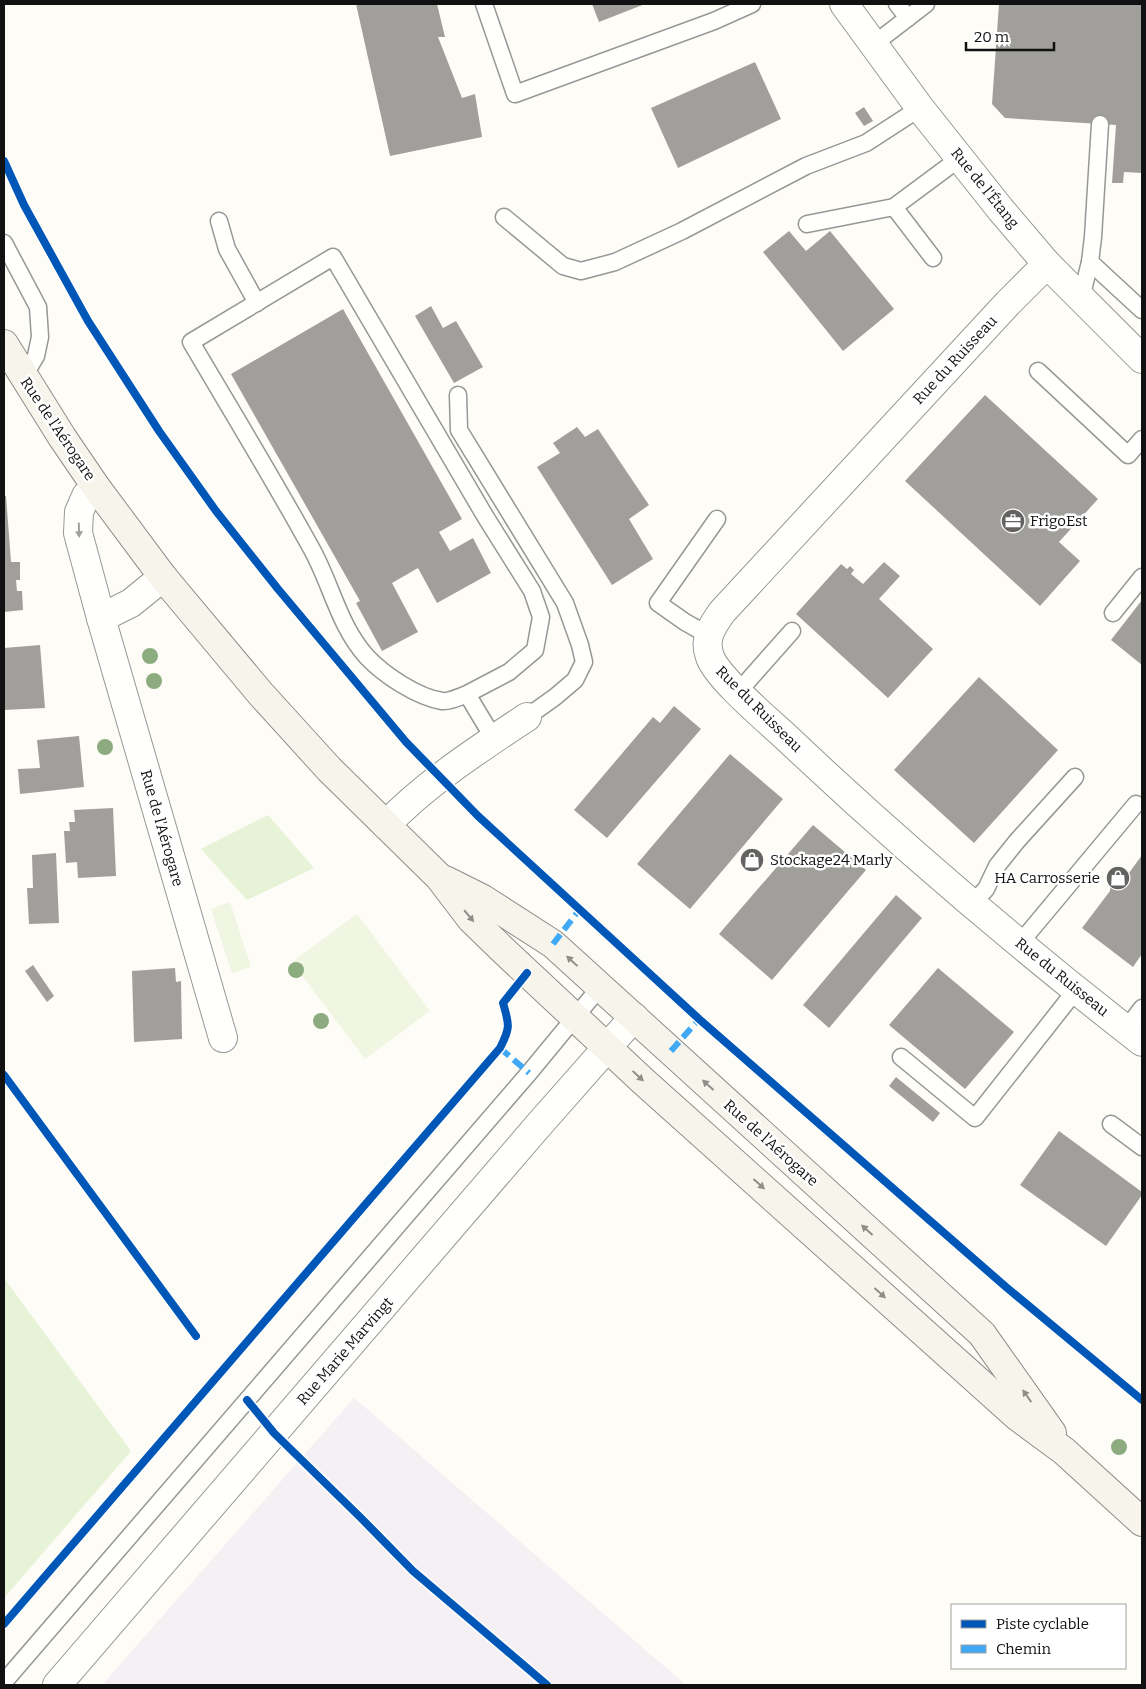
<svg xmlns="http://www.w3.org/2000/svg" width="1146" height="1689" font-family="Bitter,serif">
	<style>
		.industrial { fill: #f5f0f3 }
		.green { fill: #e7f3d7 }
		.pitch { fill: #f0f6e1 }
		.building { fill: #a19f9c }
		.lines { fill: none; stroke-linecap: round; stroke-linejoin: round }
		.lane-casing { stroke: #979795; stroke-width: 19 }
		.street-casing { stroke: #979795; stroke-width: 30 }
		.secondary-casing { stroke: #8e8d8b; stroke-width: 30 }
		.lane { stroke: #fffffe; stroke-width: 16 }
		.street { stroke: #fffffe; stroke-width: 28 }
		.secondary { stroke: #f6f4eb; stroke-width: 28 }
		.quiet { stroke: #3fa9f5; stroke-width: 6; stroke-dasharray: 12 6; stroke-linecap: butt }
		.cycleway-casing { stroke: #fff; stroke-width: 11 }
		.cycleway { stroke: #0057b8; stroke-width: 8 }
		.tree { fill: #8cac80 }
		.oneway { fill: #a0a09f }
		.oneway2 { fill: #8f8e89 }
		.labels { text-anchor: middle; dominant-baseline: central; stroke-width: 5; stroke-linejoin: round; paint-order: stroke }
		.street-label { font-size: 15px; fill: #111; stroke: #fff }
		.poi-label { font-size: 15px; fill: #111; stroke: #fff; text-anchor: start }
	</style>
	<rect width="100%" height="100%" fill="#fdfcf7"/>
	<!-- industrial -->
	<path class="industrial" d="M354,1398L686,1685H102Z"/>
	<!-- green -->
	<g class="green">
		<path d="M268,815L314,868L247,900L201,849Z"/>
		<path d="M4,1278L131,1451L4,1598Z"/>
	</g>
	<!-- pitch -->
	<g class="pitch">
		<path d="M230,902L251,967L232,973L211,909Z"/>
		<path d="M357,914L430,1011L365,1059L292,962Z"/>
	</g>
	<!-- building -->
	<g class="building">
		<path d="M356,4H437L445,37H438L462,98L475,94L482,137L390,156Z"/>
		<path d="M592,4H645L599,22Z"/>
		<path d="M999,4H1142V173L1124,172L1123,183H1112L1116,125L1005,118L992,104Z"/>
		<path d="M755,62L781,119L678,168L651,108Z"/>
		<path d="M864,107L873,121L864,126L855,113Z"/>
		<path d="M789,231L806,251L830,231L894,309L843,351L763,252Z"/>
		<path d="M431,306L443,328L456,321L483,367L454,383L415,316Z"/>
		<path d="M343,309L462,519L439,532L450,551L473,538L491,573L437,603L418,568L392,583L418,632L382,651L356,603L360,601L231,374Z"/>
		<path d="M985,395L1098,499L1059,542L1080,561L1040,606L905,481Z"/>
		<path d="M577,427L585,437L598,429L649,505L629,519L653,559L612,585L537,467L560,453L553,443Z"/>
		<path d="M4,496H6L11,562H20V580H16L17,591H22L23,610L4,612Z"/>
		<path d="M884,562L900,576L879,599L933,649L888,698L796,614L841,564L847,569L850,566L854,570L851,574L863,584Z"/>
		<path d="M1142,600V665L1111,640Z"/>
		<path d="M40,645L45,708L4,710V648Z"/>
		<path d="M979,677L1058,750L974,843L894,770Z"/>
		<path d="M674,706L701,729L607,838L574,810L653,717L660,723Z"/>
		<path d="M79,736L84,787L20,794L18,769L40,768L37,740Z"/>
		<path d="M730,754L783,799L690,909L637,864Z"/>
		<path d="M113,808L116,876L78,878L77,862L66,863L64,831H70L69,822H75L74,810Z"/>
		<path d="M813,825L866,870L772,980L719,934Z"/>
		<path d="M56,853L59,923L29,924L27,888H33L32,855Z"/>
		<path d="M1142,855V954L1133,967L1082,928L1110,891L1112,871L1129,873Z"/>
		<path d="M896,895L922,918L829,1028L803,1005Z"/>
		<path d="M33,965L54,996L47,1002L25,971Z"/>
		<path d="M175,968L176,982L181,981L182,1039L134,1042L132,971Z"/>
		<path d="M938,968L1014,1032L965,1089L889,1025Z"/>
		<path d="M896,1077L940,1113L933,1122L889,1086Z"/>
		<path d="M1059,1131L1142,1192V1195L1106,1246L1020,1185Z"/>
	</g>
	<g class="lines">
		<!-- lane casing -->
		<g class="lane-casing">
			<g id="lane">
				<path d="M484,4L515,94L714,21L752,4"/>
				<path d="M897,4L908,18"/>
				<path d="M874,44L926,4"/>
				<path d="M504,217L563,266L581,271L615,262L682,231L806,166L866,143L920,108"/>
				<path d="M219,221L227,249L257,303"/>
				<path d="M807,224L894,207"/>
				<path d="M4,243L38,307L40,337L36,356L23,378"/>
				<path d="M933,258L894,207L960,158"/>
				<path d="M1090,262L1142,310"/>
				<path d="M1081,298L1090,262L1093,237L1100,124"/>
				<path d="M1038,371L1128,455L1142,439"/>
				<path d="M458,395L459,430L565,603L580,645L584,662L575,680L555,697L527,717"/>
				<path d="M1113,613L1142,577"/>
				<path d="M708,635L685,622L658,603L717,519"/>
				<path d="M738,692L792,631"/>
				<path d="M467,694C460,697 449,702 442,701C417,697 384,675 367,657C338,625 331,582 310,546C272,477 231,410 191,342L333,257L485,516L532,591L541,617L535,650L509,672L467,694L494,739"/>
				<path d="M972,904L986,889L997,866L1017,841L1075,777"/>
				<path d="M1020,943L1136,804"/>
				<path d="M1126,1029L1142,1008"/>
				<path d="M901,1057L975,1118L1076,990"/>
				<path d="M1111,1124L1142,1147"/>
				<path d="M4,1682L529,1073L600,987"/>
			</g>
		</g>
		<!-- street casing -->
		<g class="street-casing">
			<g id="street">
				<path d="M844,4L920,108L1001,210L1047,264L1142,359"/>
				<path d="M1047,264L1008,303L722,612C712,626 703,639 710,657C718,679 769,721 788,739C901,846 1019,946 1142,1042"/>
				<path d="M96,487L86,496L79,512L78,533L101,618L223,1038"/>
				<path d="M101,618L131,603L163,577"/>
				<path d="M386,825C426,783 479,749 527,717"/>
				<path d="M57,1685L537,1127L634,1017"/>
			</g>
		</g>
		<!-- secondary casing -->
		<g class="secondary-casing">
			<g id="secondary">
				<path d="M4,344L62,437L96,487L163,577L260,693L329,769L439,877L471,919L504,951L643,1081L1018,1417L1064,1451L1142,1522"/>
				<path d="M445,880L483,899L553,944L982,1334L1052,1433"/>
			</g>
		</g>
		<!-- lane -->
		<use href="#lane" class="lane"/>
		<!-- street -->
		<use href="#street" class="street"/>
		<!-- secondary -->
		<use href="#secondary" class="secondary"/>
		<!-- quiet -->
		<g class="quiet">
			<path d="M553,944L580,909"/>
			<path d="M500,1048L529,1073"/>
			<path d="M671,1051L699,1019"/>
		</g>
		<!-- cycleway casing -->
		<g class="cycleway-casing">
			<g id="cycleway">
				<path d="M4,161L24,205L88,321L159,431L216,511L278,589L406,742L478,816L699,1019L1006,1287L1142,1400"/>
				<path d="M4,1075L196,1336"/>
				<path d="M247,1400L274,1433L361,1518L413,1571L547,1685"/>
				<path d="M4,1624L500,1048C511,1027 509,1024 503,1003L527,973"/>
			</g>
		</g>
		<!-- cycleway -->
		<use href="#cycleway" class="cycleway"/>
	</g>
	<!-- trees -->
	<g class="tree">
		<circle cx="150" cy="656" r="8"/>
		<circle cx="154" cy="681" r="8"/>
		<circle cx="105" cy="747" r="8"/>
		<circle cx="296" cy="970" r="8"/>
		<circle cx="321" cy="1021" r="8"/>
		<circle cx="1119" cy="1447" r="8"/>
	</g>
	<!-- one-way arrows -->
	<defs><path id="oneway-solid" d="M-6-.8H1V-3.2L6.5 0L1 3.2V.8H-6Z" transform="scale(1.25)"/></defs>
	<use class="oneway" href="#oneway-solid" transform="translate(79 530) rotate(88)"/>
	<g class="oneway2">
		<use href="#oneway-solid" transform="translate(469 916) rotate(50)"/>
		<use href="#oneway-solid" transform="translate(572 961) rotate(-137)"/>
		<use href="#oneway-solid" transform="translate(638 1076) rotate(43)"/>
		<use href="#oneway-solid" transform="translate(708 1085) rotate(-138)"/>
		<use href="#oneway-solid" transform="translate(759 1184) rotate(42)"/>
		<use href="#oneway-solid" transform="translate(867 1230) rotate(-138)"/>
		<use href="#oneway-solid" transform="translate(880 1293) rotate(42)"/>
		<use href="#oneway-solid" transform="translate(1027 1396) rotate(-125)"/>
	</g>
	<!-- icons -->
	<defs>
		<g id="office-disc" transform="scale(1.25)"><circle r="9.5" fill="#646362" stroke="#fff"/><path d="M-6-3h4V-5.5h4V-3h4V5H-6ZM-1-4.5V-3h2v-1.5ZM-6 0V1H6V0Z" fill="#fff"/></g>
		<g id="shop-disc" transform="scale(1.25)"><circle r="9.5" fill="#646362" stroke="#fff"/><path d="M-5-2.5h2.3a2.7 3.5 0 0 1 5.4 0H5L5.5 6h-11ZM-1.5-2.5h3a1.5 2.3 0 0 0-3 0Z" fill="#fff"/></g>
	</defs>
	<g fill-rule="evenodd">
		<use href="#office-disc" x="1013" y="521"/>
		<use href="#shop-disc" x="752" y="860"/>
		<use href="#shop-disc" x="1118" y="878"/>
	</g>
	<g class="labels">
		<!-- street labels -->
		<g class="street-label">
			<text transform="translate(985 188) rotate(51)">Rue de l'Étang</text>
			<text transform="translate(955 360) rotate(-47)">Rue du Ruisseau</text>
			<text transform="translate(58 429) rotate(56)">Rue de l'Aérogare</text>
			<text transform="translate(759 709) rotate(45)">Rue du Ruisseau</text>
			<text transform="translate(162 828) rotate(74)">Rue de l'Aérogare</text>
			<text transform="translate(1062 977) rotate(39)">Rue du Ruisseau</text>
			<text transform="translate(771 1143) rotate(42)">Rue de l'Aérogare</text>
			<text transform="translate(345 1351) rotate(-49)">Rue Marie Marvingt</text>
		</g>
		<!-- poi labels -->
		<g class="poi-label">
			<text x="1030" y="521">FrigoEst</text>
			<text x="770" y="860">Stockage24 Marly</text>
			<text x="1100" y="878" text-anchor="end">HA Carrosserie</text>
		</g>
	</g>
	<!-- border -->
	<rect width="1146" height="1689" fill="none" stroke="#111111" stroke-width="10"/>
	<!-- legend -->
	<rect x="951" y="1604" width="175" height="65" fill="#ffffff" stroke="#a0a0a0"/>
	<rect x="961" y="1620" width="25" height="8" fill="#0057b8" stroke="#a0a0a0"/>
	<text x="996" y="1629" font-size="15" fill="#111111">Piste cyclable</text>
	<rect x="961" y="1645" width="25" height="8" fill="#3fa9f5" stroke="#a0a0a0"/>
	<text x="996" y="1654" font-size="15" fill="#111111">Chemin</text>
	<!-- scale -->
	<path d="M966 42v8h88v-8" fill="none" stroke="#111111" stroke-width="2.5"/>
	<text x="974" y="42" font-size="15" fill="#111111" stroke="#ffffff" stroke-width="4" paint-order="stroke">20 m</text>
</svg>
